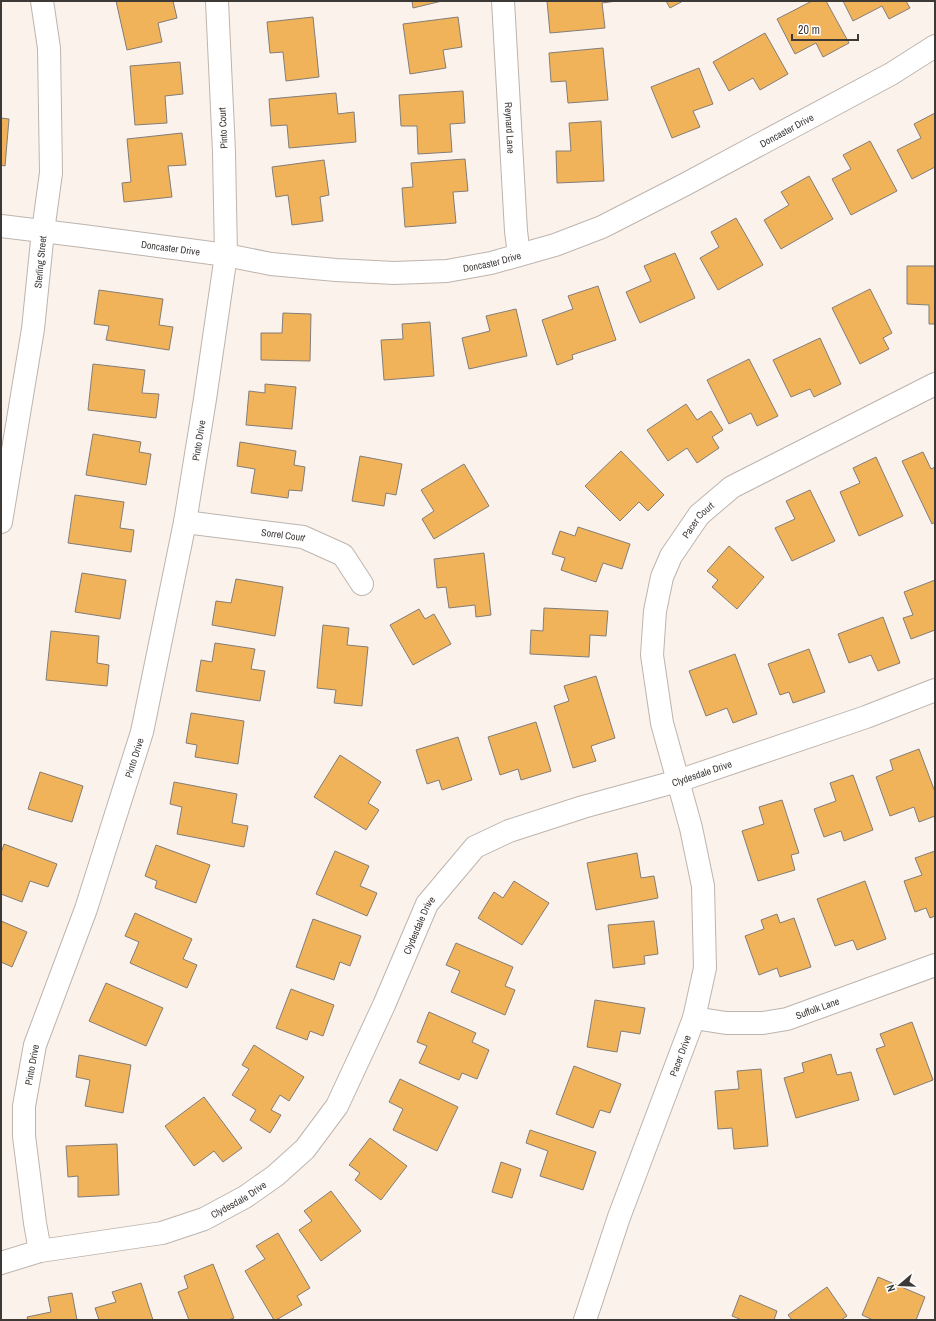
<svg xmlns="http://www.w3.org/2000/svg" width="936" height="1321" font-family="'Archivo Narrow',sans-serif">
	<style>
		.building { fill: #f1b35a; stroke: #837d76 }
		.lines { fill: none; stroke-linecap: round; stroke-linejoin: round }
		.minor-casing { stroke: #bdb4ae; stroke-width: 24 }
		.minor { stroke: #fff; stroke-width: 22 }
		.labels { text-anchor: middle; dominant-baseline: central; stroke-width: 3; stroke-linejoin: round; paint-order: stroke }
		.street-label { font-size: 10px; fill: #3d3937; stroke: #fff }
	</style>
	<rect width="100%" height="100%" fill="#fbf2ec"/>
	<!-- building -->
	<g class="building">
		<path d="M116,1H173L177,18L158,23L162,42L127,50Z"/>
		<path d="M412,1H442L413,8Z"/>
		<path d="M547,1H617L602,3L605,28L550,33Z"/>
		<path d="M666,1H683L670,8Z"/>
		<path d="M812,1H826L849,43L823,57L816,43L795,54L777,19Z"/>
		<path d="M843,1H906L910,8L889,19L882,6L853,21Z"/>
		<path d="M313,17L319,77L286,81L283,52L270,53L267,22Z"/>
		<path d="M458,17L462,47L443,50L446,68L410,74L403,24Z"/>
		<path d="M765,33L788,74L760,90L753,78L729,91L713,62Z"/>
		<path d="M603,48L608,100L568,103L566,81L551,82L549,53Z"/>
		<path d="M180,62L183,94L165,96L167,123L135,125L130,66Z"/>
		<path d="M699,68L713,104L693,111L700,127L672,138L651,87Z"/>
		<path d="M463,91L465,123L450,124L452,152L418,154L417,126H401L399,95Z"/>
		<path d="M336,93L338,114L354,112L356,142L289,148L287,125L271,126L269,99Z"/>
		<path d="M935,113V167L912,179L897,150L921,138L914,124Z"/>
		<path d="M1,118L9,119L5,166L1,165Z"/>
		<path d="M601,121L604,181L557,183L556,151H571L569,123Z"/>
		<path d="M182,133L186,165L168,166L172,197L124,202L122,183L131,182L127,139Z"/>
		<path d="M870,141L897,191L851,215L832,179L851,169L843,155Z"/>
		<path d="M465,159L468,191L453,192L456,223L405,227L402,188L413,187L411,163Z"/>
		<path d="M324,160L329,195L320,197L323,221L292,225L288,195L276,197L272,167Z"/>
		<path d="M809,176L833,219L781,249L764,220L789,205L781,192Z"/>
		<path d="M736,218L763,265L718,290L700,258L719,247L711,232Z"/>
		<path d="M675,253L695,298L640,323L626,292L651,281L644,266Z"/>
		<path d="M907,266H935V324H929V305L907,304Z"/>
		<path d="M598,286L616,340L572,355L573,359L557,365L542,320L573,309L568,296Z"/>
		<path d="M870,289L892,333L883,338L889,349L860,364L832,308Z"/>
		<path d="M99,290L163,299L159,325L173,327L169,350L106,340L109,326L94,324Z"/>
		<path d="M516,309L527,356L469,369L462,338L490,331L486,316Z"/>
		<path d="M283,313L311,314L310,361L261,360V333H282Z"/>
		<path d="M430,322L434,376L384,380L381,340L403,339L402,324Z"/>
		<path d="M820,338L841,384L814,397L810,389L791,397L773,360Z"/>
		<path d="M749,359L778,416L757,426L751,413L729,424L707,380Z"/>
		<path d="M93,364L145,370L142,393L159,394L156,418L88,410Z"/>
		<path d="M265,384L296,387L292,429L246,425L249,391L265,393Z"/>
		<path d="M686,404L697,420L711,411L723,430L712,437L719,448L697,463L687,448L668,461L647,430Z"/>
		<path d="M93,434L141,442L139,452L151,454L146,485L86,475Z"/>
		<path d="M240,442L296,451L294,465L305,467L302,491L289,490L288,498L251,493L255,469L237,466Z"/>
		<path d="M621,451L664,495L648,511L639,502L620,521L585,486Z"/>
		<path d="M923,452L931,469L935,467V522L932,524L902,461Z"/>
		<path d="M360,456L402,464L396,495L386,493L384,506L352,501Z"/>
		<path d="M876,457L903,516L859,536L840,492L860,483L853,468Z"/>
		<path d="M464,464L489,506L434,539L422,519L434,511L421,490Z"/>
		<path d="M810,490L835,541L792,561L775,528L795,519L786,501Z"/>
		<path d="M75,495L124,502L120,528L134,530L131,552L68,543Z"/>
		<path d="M578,527L630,544L622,569L603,563L596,582L561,570L565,558L552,554L560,531L575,536Z"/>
		<path d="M729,546L764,577L737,609L712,587L718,580L707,571Z"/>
		<path d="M484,553L491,615L476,617L475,605L449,608L446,587L437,588L434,559Z"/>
		<path d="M82,573L126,580L120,619L75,612Z"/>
		<path d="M236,579L283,587L275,636L212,625L216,601L231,603Z"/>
		<path d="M935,580V630L911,639L903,618L913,615L904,592Z"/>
		<path d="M544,608L608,611L606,636L590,635L589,657L530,654L531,630L543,631Z"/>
		<path d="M419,609L425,619L434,614L451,644L413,665L390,625Z"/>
		<path d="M883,617L900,663L878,671L871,655L849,663L838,634Z"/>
		<path d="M323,625L349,628L347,645L368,647L362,706L334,703L336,690L317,688Z"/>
		<path d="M51,631L99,636L97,663L109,665L107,686L46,680Z"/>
		<path d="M215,643L255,649L251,669L265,671L260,701L196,691L201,660L212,662Z"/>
		<path d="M809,649L825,692L793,703L789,692L780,695L768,664Z"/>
		<path d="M735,654L757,714L733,723L727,708L706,716L689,671Z"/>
		<path d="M596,676L615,738L591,746L596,761L573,768L554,706L569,701L564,686Z"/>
		<path d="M191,713L244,721L238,764L195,757L197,745L186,743Z"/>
		<path d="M536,722L551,771L521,780L518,769L500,775L488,737Z"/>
		<path d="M458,737L472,780L442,790L439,780L427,784L416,750Z"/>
		<path d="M919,749L935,792V816L919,822L914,807L890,816L876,777L893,770L890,760Z"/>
		<path d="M340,755L381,782L368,803L379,810L366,830L314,797Z"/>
		<path d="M40,772L83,786L72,822L28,809Z"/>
		<path d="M853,775L873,830L844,841L841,831L824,837L814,809L836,801L830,783Z"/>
		<path d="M174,782L237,794L232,823L248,826L244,847L177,834L182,807L170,804Z"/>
		<path d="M782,800L799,853L791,855L795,870L758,881L742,831L764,824L759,807Z"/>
		<path d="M4,844L57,864L48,887L30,881L22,902L1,894V853Z"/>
		<path d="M156,845L210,865L196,903L155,888L157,881L145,876Z"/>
		<path d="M335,851L369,866L360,886L377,893L367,916L316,894Z"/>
		<path d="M935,851V916L930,918L926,908L915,912L904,881L922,875L915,858Z"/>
		<path d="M637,853L641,878L654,876L658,898L596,910L587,863Z"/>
		<path d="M514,881L549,903L522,945L478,918L494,892L503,898Z"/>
		<path d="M865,881L886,939L857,950L853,940L835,946L817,899Z"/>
		<path d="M135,913L192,939L183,959L197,965L187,988L130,963L139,942L125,936Z"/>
		<path d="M777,914L780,923L794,918L811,967L780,977L777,968L759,975L745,936L764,929L761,920Z"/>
		<path d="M313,919L361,936L350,966L340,962L334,980L296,967Z"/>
		<path d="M1,921L27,932L12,967L1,962Z"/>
		<path d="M654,921L658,954L644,956L645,964L613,968L608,925Z"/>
		<path d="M456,943L513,967L505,986L515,990L505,1015L451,992L460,971L446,965Z"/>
		<path d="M106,983L163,1008L146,1046L89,1021Z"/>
		<path d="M291,989L334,1005L323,1036L310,1031L307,1040L276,1028Z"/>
		<path d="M595,1000L645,1008L640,1034L621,1031L617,1052L587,1047Z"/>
		<path d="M429,1012L476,1033L472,1042L489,1050L477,1079L462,1073L459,1080L419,1063L427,1046L417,1042Z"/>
		<path d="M912,1022L933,1080L894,1095L876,1049L885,1046L880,1034Z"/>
		<path d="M254,1045L304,1077L289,1101L280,1095L271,1110L281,1115L270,1133L250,1120L256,1110L232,1095L249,1069L242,1065Z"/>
		<path d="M831,1054L837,1075L851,1072L859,1100L796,1118L784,1078L804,1072L802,1063Z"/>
		<path d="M79,1055L131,1065L123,1113L85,1106L90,1080L76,1077Z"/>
		<path d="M574,1066L621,1084L610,1113L600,1110L593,1128L556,1114Z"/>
		<path d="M761,1069L768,1146L734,1149L732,1128L718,1129L715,1091L739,1089L737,1071Z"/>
		<path d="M400,1079L458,1107L437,1151L393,1130L403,1109L389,1102Z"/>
		<path d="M204,1097L242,1148L223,1162L214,1151L194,1166L165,1126Z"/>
		<path d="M530,1130L596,1152L583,1190L540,1176L548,1151L526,1143Z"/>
		<path d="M370,1138L407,1166L381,1200L355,1180L360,1173L349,1165Z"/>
		<path d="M117,1144L119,1195L78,1197V1176L68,1177L66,1146Z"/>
		<path d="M501,1162L521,1169L512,1198L492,1192Z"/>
		<path d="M331,1191L361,1231L321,1261L299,1230L312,1221L304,1211Z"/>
		<path d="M278,1233L310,1288L297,1296L302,1305L276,1320H274L245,1271L265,1259L256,1246Z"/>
		<path d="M213,1264L234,1318L228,1320H189L178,1292L188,1288L184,1276Z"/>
		<path d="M878,1277L925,1297L916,1320H873L862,1315Z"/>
		<path d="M141,1283L153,1320H99L95,1308L116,1302L112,1292Z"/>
		<path d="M827,1287L847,1316L841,1320H792L788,1315Z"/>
		<path d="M72,1293L77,1320H28L27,1317L51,1312L48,1297Z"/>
		<path d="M740,1295L777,1311L774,1320H742L732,1316Z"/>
	</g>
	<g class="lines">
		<!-- minor casing -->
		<g class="minor-casing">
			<g id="minor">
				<path id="s1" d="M503,1L516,231L519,255"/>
				<path id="s2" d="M1,226L83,236L226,255L271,264L336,270L394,273L447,271L491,263L555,245L602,227L684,185L891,74L935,46"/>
				<path id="s3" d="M1,522L33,329L43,231L51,173L49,48L42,1"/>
				<path id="s4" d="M185,522L303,537L343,555L362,584"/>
				<path id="s5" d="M694,1018L726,1023H763L787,1019L935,965"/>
				<path id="s6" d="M40,1251L35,1223L24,1136V1106L35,1045L86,909L142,732L185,522L205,399L226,255L224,152L217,1"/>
				<path id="s7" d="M1,1263L40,1251L162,1233L204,1219L245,1197L275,1176L305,1149L337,1106L384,1005L427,904L475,847L509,831L583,807L678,781L866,717L935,690"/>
				<path id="s8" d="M585,1320L619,1217L694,1018L705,968L703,886L691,828L662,723L652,655L655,611L662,577L671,556L699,515L732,487L935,384"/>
			</g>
		</g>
		<!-- minor -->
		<use href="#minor" class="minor"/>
	</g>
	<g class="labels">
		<!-- street labels -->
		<g class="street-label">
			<text transform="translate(223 128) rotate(-93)">Pinto Court</text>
			<text stroke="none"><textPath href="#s1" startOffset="127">Reynard Lane</textPath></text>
			<text stroke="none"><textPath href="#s2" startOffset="819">Doncaster Drive</textPath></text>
			<text stroke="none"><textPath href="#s2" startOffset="171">Doncaster Drive</textPath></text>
			<text stroke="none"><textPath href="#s2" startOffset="495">Doncaster Drive</textPath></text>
			<text stroke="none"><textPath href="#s3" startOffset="263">Sterling Street</textPath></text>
			<text stroke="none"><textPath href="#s6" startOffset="836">Pinto Drive</textPath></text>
			<text stroke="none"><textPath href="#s8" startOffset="838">Pacer Court</textPath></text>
			<text stroke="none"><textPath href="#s4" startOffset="99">Sorrel Court</textPath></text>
			<text stroke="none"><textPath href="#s6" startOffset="512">Pinto Drive</textPath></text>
			<text stroke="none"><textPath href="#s7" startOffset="920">Clydesdale Drive</textPath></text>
			<text stroke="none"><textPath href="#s7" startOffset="584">Clydesdale Drive</textPath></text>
			<text stroke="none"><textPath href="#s5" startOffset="126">Suffolk Lane</textPath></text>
			<text stroke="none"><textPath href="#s8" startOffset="281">Pacer Drive</textPath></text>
			<text stroke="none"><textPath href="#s6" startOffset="188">Pinto Drive</textPath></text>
			<text stroke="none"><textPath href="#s7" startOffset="248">Clydesdale Drive</textPath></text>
		</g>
	</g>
	<!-- border -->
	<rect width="936" height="1321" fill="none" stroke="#3d3937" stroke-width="4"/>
	<!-- north arrow -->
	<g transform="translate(900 1285) rotate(251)" stroke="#ffffff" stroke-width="3" paint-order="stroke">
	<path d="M0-3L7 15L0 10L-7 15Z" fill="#3d3937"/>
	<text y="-6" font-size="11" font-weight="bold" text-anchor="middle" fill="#3d3937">N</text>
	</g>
	<!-- scale -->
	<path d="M792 34v6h66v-6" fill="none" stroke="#3d3937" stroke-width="2"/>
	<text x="798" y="34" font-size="12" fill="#3d3937" stroke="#ffffff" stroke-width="3" paint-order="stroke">20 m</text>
</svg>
